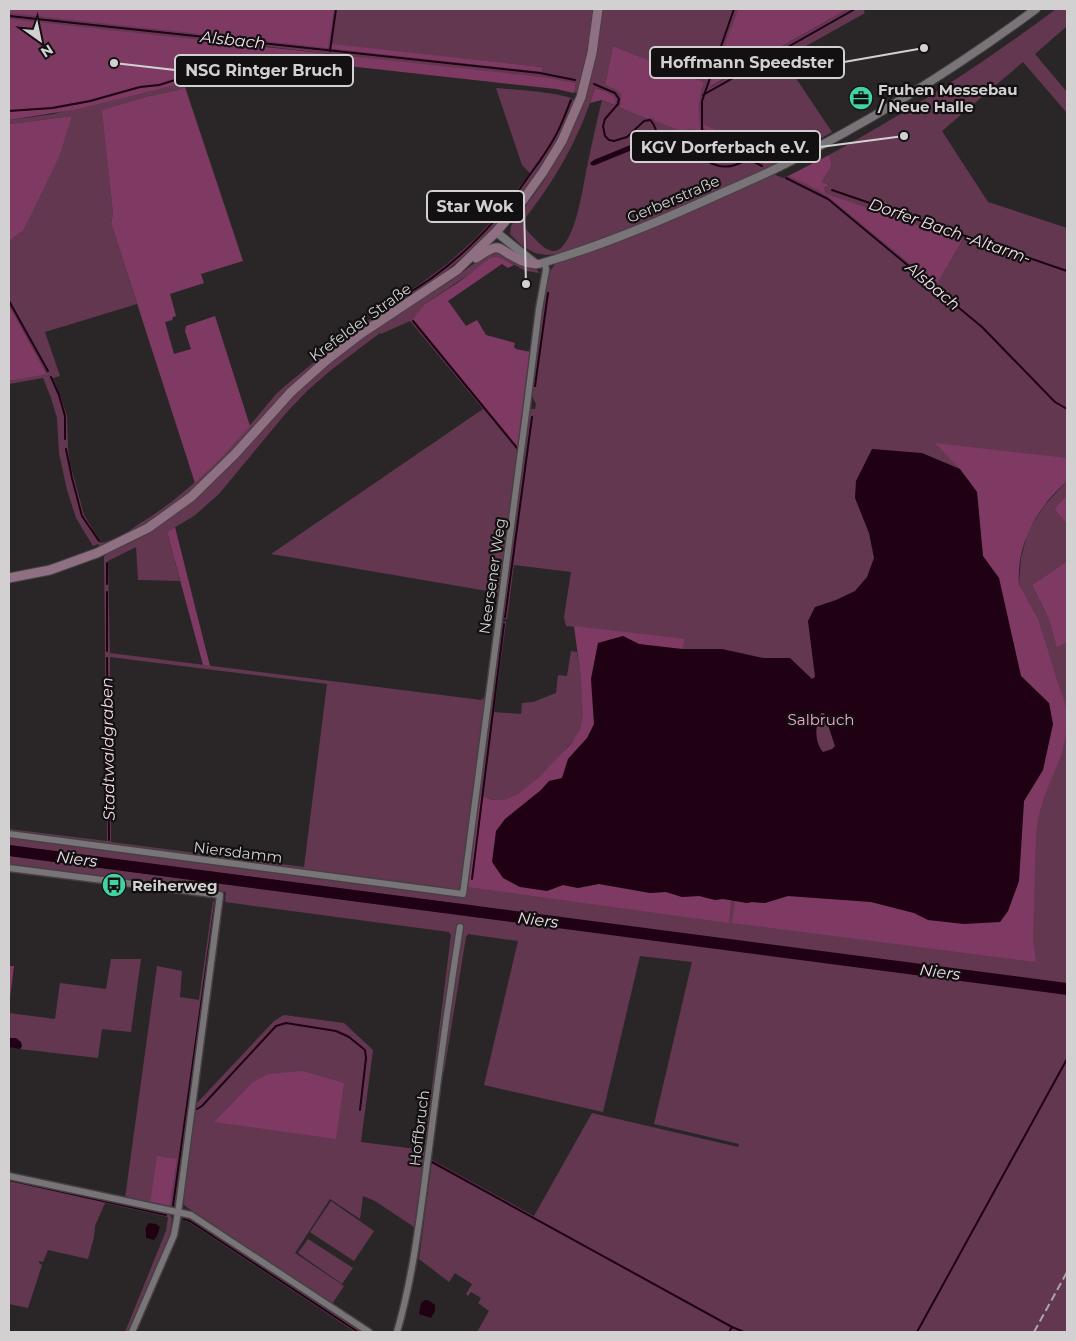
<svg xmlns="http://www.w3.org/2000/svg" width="1076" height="1341" font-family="Montserrat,sans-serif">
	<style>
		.green { fill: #633750; fill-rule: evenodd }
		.forest { fill: #7e3a63 }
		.water { fill: #200114; fill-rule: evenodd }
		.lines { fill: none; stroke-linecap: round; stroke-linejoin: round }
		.stream { stroke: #200114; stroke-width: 2 }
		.minor-casing { stroke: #454143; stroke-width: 9 }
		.tertiary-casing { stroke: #454143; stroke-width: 10 }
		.secondary-casing { stroke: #454143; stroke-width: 11 }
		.minor { stroke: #797477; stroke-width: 6 }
		.tertiary { stroke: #797477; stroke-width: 8 }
		.secondary { stroke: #8e7082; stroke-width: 9 }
		.rail { stroke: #a9a6a7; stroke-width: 2; stroke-dasharray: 8 4; stroke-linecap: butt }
		.labels { text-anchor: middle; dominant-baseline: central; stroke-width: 4.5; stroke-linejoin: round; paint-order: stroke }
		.poi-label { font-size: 15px; font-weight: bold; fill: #d3d0d1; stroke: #121011; text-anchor: start }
		.street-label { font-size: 15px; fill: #d3d0d1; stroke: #121011 }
		.park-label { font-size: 15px; fill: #f8a7d4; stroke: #121011 }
		.water-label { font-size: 16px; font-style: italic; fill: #f2dde8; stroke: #121011 }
		.leader { fill: none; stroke: #d3d0d1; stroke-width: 2 }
		.callout-dot { fill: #d3d0d1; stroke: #121011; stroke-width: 2 }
		.callout { fill: #121011; stroke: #d3d0d1; stroke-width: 2 }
		.callout-label { font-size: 16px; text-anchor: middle; font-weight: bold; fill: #d3d0d1 }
	</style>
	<rect width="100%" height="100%" fill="#2a2628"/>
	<!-- green -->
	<g class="green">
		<path d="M9,9H596C591,37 586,65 577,92L574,93L576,83L245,44L240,54L232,58L241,60L217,74L177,90L145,97L103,110L113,214L111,223L137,304L45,332L60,376L53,378L60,395L67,416L68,448L70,463L84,515L101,543C115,540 128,532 139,524C194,491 236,443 276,394L285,386L351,332L391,306L398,298L416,287L447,264L475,239L501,211L530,173L522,165L496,88C514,90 560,92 575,100L559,136L534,177L505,215L473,248L431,284L365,325L331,351L295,383L228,456L186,497L139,531L102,549L98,544L93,546L76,518L67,490L59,453L57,418L51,398L43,378L9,384V381L47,373L9,305V241L23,231L72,116L9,124V120L54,114L101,99L53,109L9,111ZM332,45L542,67L541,72L332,49Z"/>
		<path d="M602,9H738L710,87L848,9H863L865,13L783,59L832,132L766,170L681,208L612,235L558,254L546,255L535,253L522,246L510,234L511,226C521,211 533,197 543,182C576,132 595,69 602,9ZM613,46L704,82L699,95V122L702,137L701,138L697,131L693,129L649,117L619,107L621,102V94L616,90L605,85ZM595,88C602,90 611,92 615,99L613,105L602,100C596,124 591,148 586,172C582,193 576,234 561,248C553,255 544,248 538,242C533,236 523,229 523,221C556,179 579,139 595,88ZM704,125L777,160L766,165L748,157L742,159L706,141V133ZM645,140L648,142L593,166L591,164L594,160Z"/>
		<path d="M1056,9H1067V26L1035,54L1067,92V113L1023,62L942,131L988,202L1067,228V478L1053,493L1026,531L1019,557L1018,584L1044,642L1045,641L1039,620L1019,584L1021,558L1028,531L1044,506L1067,481V497L1066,496L1054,509L1067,524V561L1032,585L1048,617L1054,636L1067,628V1332H477L489,1311L478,1303L481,1298L471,1292L468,1296L466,1294L472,1284L455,1273L449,1282L419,1259L432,1160L534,1216L592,1113L738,1147L739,1144L654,1124L692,962L640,956L603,1112L484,1085L518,941L468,934L466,937L444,1072L442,1069L457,933L414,1227L375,1201L363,1196L360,1219L330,1199L295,1253L344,1286L332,1304L185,1206L182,1201L197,1103L274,1021L284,1015L344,1023L373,1050L361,1142L424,1150L451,935L449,932L225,902L226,892L9,864V856L783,957L470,905L9,845V829L107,841L104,557L107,553L130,543L155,529L196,497L284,405L325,366L373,329L453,279L483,257L490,254L495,253L503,254L525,266L537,270L540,273L526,271L503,259L471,273L425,304L518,446L531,352L500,624L503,622H506L494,712L521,714L522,703L533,702L556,693L558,675L567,676L571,651L577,652C580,671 588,711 580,729C573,746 524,796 506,800C499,802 490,799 483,797L502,803L519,797L539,778L573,743L582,728L585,714L577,627L566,626L564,617L571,572L514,565L507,619L503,618L502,613L528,413L531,409H535L536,404L531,394L541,309L549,273L555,264L681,215L773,174L783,178L788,176L826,193L824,188L829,185L822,182L832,165L829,155C908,112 984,63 1056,9ZM410,321L483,409L271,554L499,593L485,697L481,700L110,653L108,561L136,547L138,580L180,581L167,532L194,516L219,494L286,413L308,390L331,370L380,333L381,334ZM110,657L327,684L304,867L111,842Z"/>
		<path d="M213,900L216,907L174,1209L170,1208L177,1159L150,1204L125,1198L157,966L182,971L180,997L199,1000Z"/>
		<path d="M111,959H141L131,1032L102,1029L98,1058L20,1049L22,1046L9,1038V1013L55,1019L60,983L106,989Z"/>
		<path d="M9,1178L169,1214L172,1218L170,1233L129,1332H125L166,1231L168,1217L105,1203L95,1226L94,1237L88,1259L48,1250L43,1262L39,1261V1263L42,1265L28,1308L9,1304Z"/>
		<path d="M331,1201L374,1231L354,1261L310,1232Z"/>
		<path d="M185,1218L191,1219L362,1332H355L189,1222L185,1221Z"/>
		<path d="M308,1239L353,1268L342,1284L298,1253Z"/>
	</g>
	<!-- forest -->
	<g class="forest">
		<path d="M9,9H334L328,48L9,13Z"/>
		<path d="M738,9H848L709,87Z"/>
		<path d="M9,19L541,77L576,83L574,93L556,89L241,54L230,58L228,63L212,72L183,83L78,109L9,120V111L53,109L90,102L140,88L160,86L175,81L223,61L222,60L175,80L159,84L140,86L90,100L53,107L9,110Z"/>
		<path d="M332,44L542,67V72L332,49Z"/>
		<path d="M613,46L704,82C697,101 698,117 702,137L701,139L697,131C691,128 688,129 682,131L655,121L653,118H646L619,107L621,102V94L616,90L605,85Z"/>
		<path d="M185,87L243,261L201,274L204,283L170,294L176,316L173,317L172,320L165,322L174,354L191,349L185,331L186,326L215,316L250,426L222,457L195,483L111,223L113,214L102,110L145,97L177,90Z"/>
		<path d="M595,88L607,92L614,96L616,101L614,105L602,100L590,103Z"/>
		<path d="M72,116L59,157L23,231L9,241V124Z"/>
		<path d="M703,124L778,160L766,165L748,157L743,159L706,141V133Z"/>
		<path d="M829,155L832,165L822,182L829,185L824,188L826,194L962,240L936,285L830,198L818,190L788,176Z"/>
		<path d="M496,257L503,259L514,265L508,268L502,264L448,301L466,326L477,320L486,335L515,343L514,347L516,349L531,352L518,447L413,319L425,304L459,282L489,259Z"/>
		<path d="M9,305L47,374L9,381Z"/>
		<path d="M935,443L1067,458V481C1059,489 1050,497 1043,507C1027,529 1017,556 1019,584L1039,620L1056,678L1065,703L1067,714L1066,735L1061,756L1044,797L1038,818L1036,834L1033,939L1036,962L732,923L735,901L747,903L752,902L765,903L788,896L871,902L914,913L928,920L1000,922L1008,911L1019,881L1024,801L1043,770L1053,724L1049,703L1021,676L999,578L983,556L977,492L960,469Z"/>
		<path d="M1066,496L1067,497V524L1054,509Z"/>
		<path d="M175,527L210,666L203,665L167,532Z"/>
		<path d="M1067,561V642L1057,647L1048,617L1032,585Z"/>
		<path d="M574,626L685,639L682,649L639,644L623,636L598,643L591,679L594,724L587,738L568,759L562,778L549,781L541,790L547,891L563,885L578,888L599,884L650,893L666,892L682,897L699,896L715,899H723L731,900L729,923L468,887L480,796L493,800H505L518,794L538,778L570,745L580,729L583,715L581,679Z"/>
		<path d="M9,966H14L9,1006Z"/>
		<path d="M302,1071L344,1083L336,1139L214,1122L253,1082L268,1074Z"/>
		<path d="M157,1156L177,1159L170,1208L150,1204Z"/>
	</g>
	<!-- water -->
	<g class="water">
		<path d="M645,139L647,140V144L595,165H591L590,163L594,160Z"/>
		<path d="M872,449L922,453L960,469L977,492L983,556L999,578L1021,676L1049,703L1053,724L1043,770L1024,801L1019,881L1008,911L1000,922L964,924L928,920L914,913L871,902L788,896L765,903L752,902L747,903L723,899L715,900L699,896L682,897L666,892L650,893L599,884L578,888L563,885L547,891L520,887L503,878L492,862L496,831L505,819L541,790L549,781L562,778L568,759L587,738L594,724L591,679L598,643L623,636L639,644L682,649H722L763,658H790L812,679L815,677L808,621L815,607L836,600L855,591L867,577L874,558L869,533L855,498L856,481ZM821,713H824L835,746L832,749L823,752C814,741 815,725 821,713Z"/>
		<path d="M9,845L1067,983V995L9,856Z"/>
		<path d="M9,1038H16L21,1042L22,1046L20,1049L9,1047Z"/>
		<path d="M149,1223L156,1224L160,1227L157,1236L154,1240L146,1238C147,1231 143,1229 149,1223Z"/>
		<path d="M425,1300H428L435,1305V1311L431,1318L419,1314L421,1303Z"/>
	</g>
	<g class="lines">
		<!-- stream -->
		<g class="stream">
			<path d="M9,16L540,73L575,80"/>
			<path d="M330,51L336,9"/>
			<path d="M594,84L615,93L619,99L618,104L605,119L603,126L605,136L609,140L614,141L627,137L644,121L650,120C657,125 655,136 662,143C672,143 687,125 695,133C698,136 700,140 703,143C703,148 702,155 705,159C708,162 713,164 716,165C728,169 737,165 748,159L762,166"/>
			<path d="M703,95L855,9"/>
			<path d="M9,111L52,108L90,101L140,87L159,85L175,80L222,61"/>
			<path d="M703,143L704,137L702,128V101L734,9"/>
			<path d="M786,178L828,199L982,327L1055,402L1067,409"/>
			<path d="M832,190L1067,271"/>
			<path d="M400,298C453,269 497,223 531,173C540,161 549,148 556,135C562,124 566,112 571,100"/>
			<path d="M9,301L48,371"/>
			<path d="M413,321L517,448"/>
			<path d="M51,377L59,395L65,416V439"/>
			<path d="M535,386L548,293"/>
			<path d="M66,449L72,478L82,516L99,541"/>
			<path d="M107,584V563"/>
			<path d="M107,592V651"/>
			<path d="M505,617L532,417"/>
			<path d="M107,658L109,840"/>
			<path d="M472,879L504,624"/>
			<path d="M197,1109L202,1106L276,1026L286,1023L336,1031L349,1037L365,1050L366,1058L360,1110"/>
			<path d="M432,1162L732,1327L744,1332"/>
			<path d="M9,1180L166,1215"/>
			<path d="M173,1206L215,904"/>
			<path d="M184,1219L190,1221L358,1332"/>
			<path d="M729,1332L732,1327"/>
			<path d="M917,1332L1067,1059"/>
		</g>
		<!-- minor casing -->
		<g class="minor-casing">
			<g id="minor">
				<path d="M9,834L463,894L527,405L539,309L546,270L545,262"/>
				<path d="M9,868L220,895L178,1213L174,1235L132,1332"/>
				<path d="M9,1176L191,1215L369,1332"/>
				<path d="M397,1332C415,1270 421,1206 430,1141C439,1070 449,998 460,927"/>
			</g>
		</g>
		<!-- tertiary casing -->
		<g class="tertiary-casing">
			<path id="tertiary" d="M496,232L536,264H539C599,247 656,223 713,197C737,186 762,176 785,164C873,120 957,67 1036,9"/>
		</g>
		<!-- secondary casing -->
		<g class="secondary-casing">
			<g id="secondary">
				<path d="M476,258C503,240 496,249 520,260C525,263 531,263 536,264"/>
				<path d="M9,578L50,570L97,553L148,528L191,497L235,454L291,392L328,359L362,333L457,270L496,232L523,200L543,172L562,141L581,97L592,53L598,9"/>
			</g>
		</g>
		<!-- minor -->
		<use href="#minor" class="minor"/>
		<!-- tertiary -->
		<use href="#tertiary" class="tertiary"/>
		<!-- secondary -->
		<use href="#secondary" class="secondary"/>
		<!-- rail -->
		<path class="rail" d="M1034,1332L1067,1272"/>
	</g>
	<!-- icons -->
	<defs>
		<g id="office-disc" transform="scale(1.25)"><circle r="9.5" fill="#41d4a1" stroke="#121011"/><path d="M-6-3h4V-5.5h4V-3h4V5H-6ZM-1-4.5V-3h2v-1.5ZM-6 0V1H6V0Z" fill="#111"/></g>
		<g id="bus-disc" transform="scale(1.25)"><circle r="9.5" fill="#41d4a1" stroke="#121011"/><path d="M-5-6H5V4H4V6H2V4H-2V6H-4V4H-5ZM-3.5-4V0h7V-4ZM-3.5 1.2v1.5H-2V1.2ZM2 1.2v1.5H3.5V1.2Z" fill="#111"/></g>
	</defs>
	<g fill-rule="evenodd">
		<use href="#office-disc" x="861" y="98"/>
		<use href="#bus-disc" x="114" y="885"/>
	</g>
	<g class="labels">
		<!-- poi labels -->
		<g class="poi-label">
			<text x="878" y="89">Fruhen Messebau<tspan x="878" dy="17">/ Neue Halle</tspan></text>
			<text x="132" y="885">Reiherweg</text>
		</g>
		<!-- street labels -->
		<g class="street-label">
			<text transform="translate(673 199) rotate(-23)">Gerberstraße</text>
			<text transform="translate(360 322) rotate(-36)">Krefelder Straße</text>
			<text transform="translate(492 576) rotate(-82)">Neersener Weg</text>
			<text transform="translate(238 852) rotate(7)">Niersdamm</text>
			<text transform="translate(419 1128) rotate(-83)">Hoffbruch</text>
		</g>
		<!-- park labels -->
		<g class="park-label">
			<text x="821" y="719">Salbruch</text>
		</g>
		<!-- water labels -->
		<g class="water-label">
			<text transform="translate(233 40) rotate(6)">Alsbach</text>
			<text transform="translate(950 231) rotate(19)">Dorfer Bach -Altarm-</text>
			<text transform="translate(933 286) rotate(40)">Alsbach</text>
			<text transform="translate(108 749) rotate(-91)">Stadtwaldgraben</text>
			<text transform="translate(77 859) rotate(7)">Niers</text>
			<text transform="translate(538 920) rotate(7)">Niers</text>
			<text transform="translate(940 972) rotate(7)">Niers</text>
		</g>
	</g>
	<!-- callouts -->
	<path class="leader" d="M924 48L844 62M114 63L175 70M904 136L820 147M526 284L524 207"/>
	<g class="callout-dot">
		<circle cx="924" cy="48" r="5"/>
		<circle cx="114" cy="63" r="5"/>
		<circle cx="904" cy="136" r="5"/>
		<circle cx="526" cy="284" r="5"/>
	</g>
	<g class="callout">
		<rect x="650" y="47" width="194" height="31" rx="5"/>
		<rect x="175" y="55" width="178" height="31" rx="5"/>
		<rect x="631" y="131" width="189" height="31" rx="5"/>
		<rect x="427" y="191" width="97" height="31" rx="5"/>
	</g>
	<g class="callout-label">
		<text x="747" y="68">Hoffmann Speedster</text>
		<text x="264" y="76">NSG Rintger Bruch</text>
		<text x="725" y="153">KGV Dorferbach e.V.</text>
		<text x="475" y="212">Star Wok</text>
	</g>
	<!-- border -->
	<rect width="1076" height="1341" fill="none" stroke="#d3d0d1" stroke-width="20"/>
	<!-- north arrow -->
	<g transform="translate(40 40) rotate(147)" stroke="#121011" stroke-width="4" paint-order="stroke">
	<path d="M0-4L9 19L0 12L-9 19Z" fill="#d3d0d1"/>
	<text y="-8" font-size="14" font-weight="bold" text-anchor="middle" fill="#d3d0d1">N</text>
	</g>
</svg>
